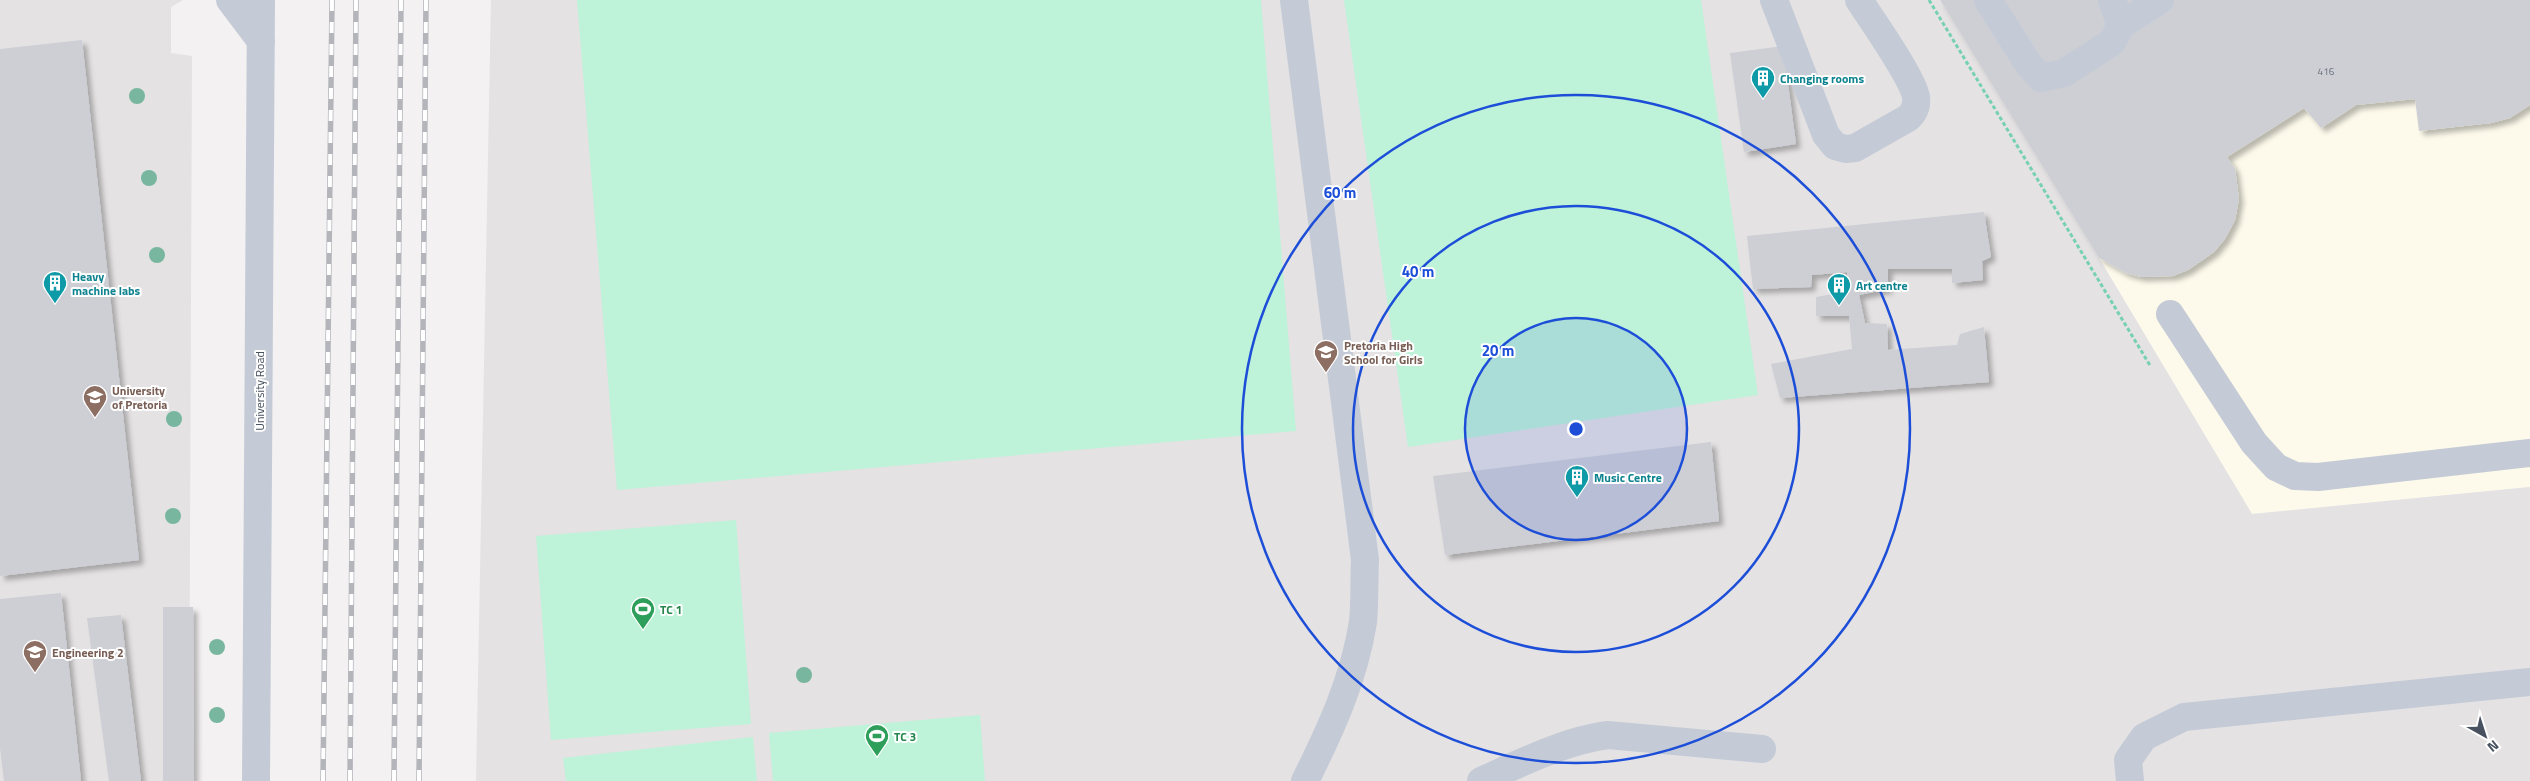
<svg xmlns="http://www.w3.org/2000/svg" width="2530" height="781" font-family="'Titillium Web',sans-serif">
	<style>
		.commercial { fill: #fdfaeb }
		.education { fill: #e4e2e3 }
		.green { fill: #bef2d9 }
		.building { fill: #cdcfd5; filter: url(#shadow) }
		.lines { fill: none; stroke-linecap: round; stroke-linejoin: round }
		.path { stroke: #75d1b0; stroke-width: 3; stroke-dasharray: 4 2.5; stroke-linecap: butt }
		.minor { stroke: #c4cbd6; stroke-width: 28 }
		.rail-casing { stroke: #b3b5bb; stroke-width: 5.5 }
		.rail { stroke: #fff; stroke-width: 4; stroke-dasharray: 11; stroke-linecap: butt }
		.tree { fill: #78b69f }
		.ring { fill: none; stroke: #1d4ed8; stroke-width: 2.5 }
		.labels { text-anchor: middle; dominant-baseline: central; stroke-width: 4; stroke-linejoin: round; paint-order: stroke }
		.number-label { font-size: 10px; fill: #69707c }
		.culture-label { font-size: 12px; font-weight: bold; fill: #0d838f; stroke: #fff; text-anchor: start }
		.education-label { font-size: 12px; font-weight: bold; fill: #785e54; stroke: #fff; text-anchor: start }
		.street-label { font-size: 12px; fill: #48515f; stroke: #fff }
		.leisure-label { font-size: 12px; font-weight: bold; fill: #27864d; stroke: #fff; text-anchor: start }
		.centre { fill: #1d4ed8; stroke: #fff; stroke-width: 2.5 }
		.ring-label { font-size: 15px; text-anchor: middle; font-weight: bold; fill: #1d4ed8; stroke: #fff; stroke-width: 4; stroke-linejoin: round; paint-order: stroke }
	</style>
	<defs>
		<filter id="shadow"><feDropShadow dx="4.5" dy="4.5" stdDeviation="2.5" flood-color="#0004"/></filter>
	</defs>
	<rect width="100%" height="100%" fill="#f3f1f1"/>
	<!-- commercial -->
	<path class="commercial" d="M1940,0H2530V487L2252,514L2099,258Z"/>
	<!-- education -->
	<g class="education">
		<path d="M0,0H183L171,7V53L192,56L189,781H0Z"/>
		<path d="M491,0H1940L2099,258L2252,514L2530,487V781H476Z"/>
	</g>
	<!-- green -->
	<g class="green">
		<path d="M577,0H1261L1296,431L617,490Z"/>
		<path d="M1344,0H1701L1758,395L1408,447Z"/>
		<path d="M736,520L751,724L551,740L536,536Z"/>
		<path d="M980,715L985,781H773L769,733Z"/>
		<path d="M753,737L757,781H566L563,758Z"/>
	</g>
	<!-- building -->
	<g class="building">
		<path d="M1940,0H2530V105L2510,118L2491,123L2419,131L2415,99L2356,105L2321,128L2304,108L2227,157L2235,169L2239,199L2235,220L2225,239L2214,252L2188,270L2173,276L2141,277L2126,273L2099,258Z"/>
		<path d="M82,40L139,560L0,576V49Z"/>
		<path d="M1783,46L1796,144L1744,152L1730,53Z"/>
		<path d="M1984,212L1991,257L1982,261L1983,280L1952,283V269H1888V289L1859,295L1865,323L1887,324L1888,350L1957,345L1960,334L1984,327L1989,382L1780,398L1771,364L1852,349L1849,316H1816V297L1850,291L1847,272L1812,275L1811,287L1753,289L1747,236Z"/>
		<path d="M1711,442L1719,521L1445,555L1433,476Z"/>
		<path d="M61,593L81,781H4L0,748V599Z"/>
		<path d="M163,607H193L194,781H163Z"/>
		<path d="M121,615L141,781H109L87,618Z"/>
	</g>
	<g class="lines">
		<!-- path -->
		<path class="path" d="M1929,0L2151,367"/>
		<!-- minor -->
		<g class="minor">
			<path d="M230,0L261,41"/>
			<path d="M1294,0L1365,560C1364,580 1365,602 1363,622C1354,679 1331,729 1305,781"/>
			<path d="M1774,0L1826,135L1835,146L1846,149L1855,148L1908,118C1915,112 1917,105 1916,97C1913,78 1872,20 1859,0"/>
			<path d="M1988,0L2029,65L2041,78L2064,73L2112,42L2121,25L2112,0"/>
			<path d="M2121,25L2160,0"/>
			<path d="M2170,314L2254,443L2276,467L2295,476L2318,477L2530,453"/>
			<path d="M256,781L261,0"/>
			<path d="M1481,781C1521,763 1563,741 1608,735L1762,749"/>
			<path d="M2130,781L2128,760L2144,737L2184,717L2530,682"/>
		</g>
		<!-- rail casing -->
		<g class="rail-casing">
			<g id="rail">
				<path d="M323,781L332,0"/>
				<path d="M350,781L356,0"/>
				<path d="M394,781L401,0"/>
				<path d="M419,781L426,0"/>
			</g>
		</g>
		<!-- rail -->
		<use href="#rail" class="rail"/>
	</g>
	<!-- trees -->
	<g class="tree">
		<circle cx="137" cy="96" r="8"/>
		<circle cx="149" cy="178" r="8"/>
		<circle cx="157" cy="255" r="8"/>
		<circle cx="174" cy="419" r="8"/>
		<circle cx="173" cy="516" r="8"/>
		<circle cx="217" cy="647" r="8"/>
		<circle cx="804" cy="675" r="8"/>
		<circle cx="217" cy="715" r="8"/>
	</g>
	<!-- distance rings -->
	<circle cx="1576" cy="429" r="111" fill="#1d4ed8" fill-opacity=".12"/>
	<g class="ring">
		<circle cx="1576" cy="429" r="111"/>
		<circle cx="1576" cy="429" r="223"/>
		<circle cx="1576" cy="429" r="334"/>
	</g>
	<!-- icons -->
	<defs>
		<g id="building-pin" transform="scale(1.25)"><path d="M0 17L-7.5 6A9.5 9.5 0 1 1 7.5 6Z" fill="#0f9aa8" stroke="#fff"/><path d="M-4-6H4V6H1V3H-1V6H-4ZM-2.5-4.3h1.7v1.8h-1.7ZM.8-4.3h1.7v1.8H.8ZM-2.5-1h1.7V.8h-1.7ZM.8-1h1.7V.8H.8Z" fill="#fff"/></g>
		<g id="school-pin" transform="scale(1.25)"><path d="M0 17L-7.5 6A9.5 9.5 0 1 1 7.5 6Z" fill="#8d6e63" stroke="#fff"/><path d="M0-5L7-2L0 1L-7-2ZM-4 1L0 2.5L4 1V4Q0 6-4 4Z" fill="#fff"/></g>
		<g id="university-pin" transform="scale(1.25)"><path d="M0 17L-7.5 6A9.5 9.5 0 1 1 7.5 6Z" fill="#8d6e63" stroke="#fff"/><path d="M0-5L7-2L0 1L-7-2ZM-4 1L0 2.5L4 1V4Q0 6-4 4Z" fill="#fff"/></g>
		<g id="stadium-pin" transform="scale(1.25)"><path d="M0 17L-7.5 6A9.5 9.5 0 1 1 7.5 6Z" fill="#2e9e5b" stroke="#fff"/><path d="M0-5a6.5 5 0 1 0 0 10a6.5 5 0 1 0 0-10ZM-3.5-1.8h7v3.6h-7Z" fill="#fff"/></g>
	</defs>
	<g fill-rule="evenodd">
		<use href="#building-pin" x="1763" y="78"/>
		<use href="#building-pin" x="55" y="283"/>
		<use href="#building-pin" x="1839" y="285"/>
		<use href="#school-pin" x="1326" y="352"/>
		<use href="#university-pin" x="95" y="397"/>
		<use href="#building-pin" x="1577" y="477"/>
		<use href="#stadium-pin" x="643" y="609"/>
		<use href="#university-pin" x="35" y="652"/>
		<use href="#stadium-pin" x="877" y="736"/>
	</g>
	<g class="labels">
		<!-- number labels -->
		<g class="number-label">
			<text x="2326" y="71">416</text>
		</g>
		<!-- culture labels -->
		<g class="culture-label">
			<text x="1780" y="78">Changing rooms</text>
			<text x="72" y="276">Heavy<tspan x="72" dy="14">machine labs</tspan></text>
			<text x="1856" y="285">Art centre</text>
			<text x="1594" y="477">Music Centre</text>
		</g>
		<!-- education labels -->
		<g class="education-label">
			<text x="1344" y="345">Pretoria High<tspan x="1344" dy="14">School for Girls</tspan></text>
			<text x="112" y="390">University<tspan x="112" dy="14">of Pretoria</tspan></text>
			<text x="52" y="652">Engineering 2</text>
		</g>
		<!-- street labels -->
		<g class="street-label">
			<text transform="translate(259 391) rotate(-90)">University Road</text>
		</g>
		<!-- leisure labels -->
		<g class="leisure-label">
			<text x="660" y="609">TC 1</text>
			<text x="894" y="736">TC 3</text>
		</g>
	</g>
	<circle cx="1576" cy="429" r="8" class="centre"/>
	<g class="ring-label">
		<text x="1340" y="198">60 m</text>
		<text x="1418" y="277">40 m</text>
		<text x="1498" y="356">20 m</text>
	</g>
	<!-- north arrow -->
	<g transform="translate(2485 736) rotate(141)" stroke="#ffffff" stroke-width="4" paint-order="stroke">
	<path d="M0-4L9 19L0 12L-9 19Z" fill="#48515f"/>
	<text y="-8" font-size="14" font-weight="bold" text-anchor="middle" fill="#48515f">N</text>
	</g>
</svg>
